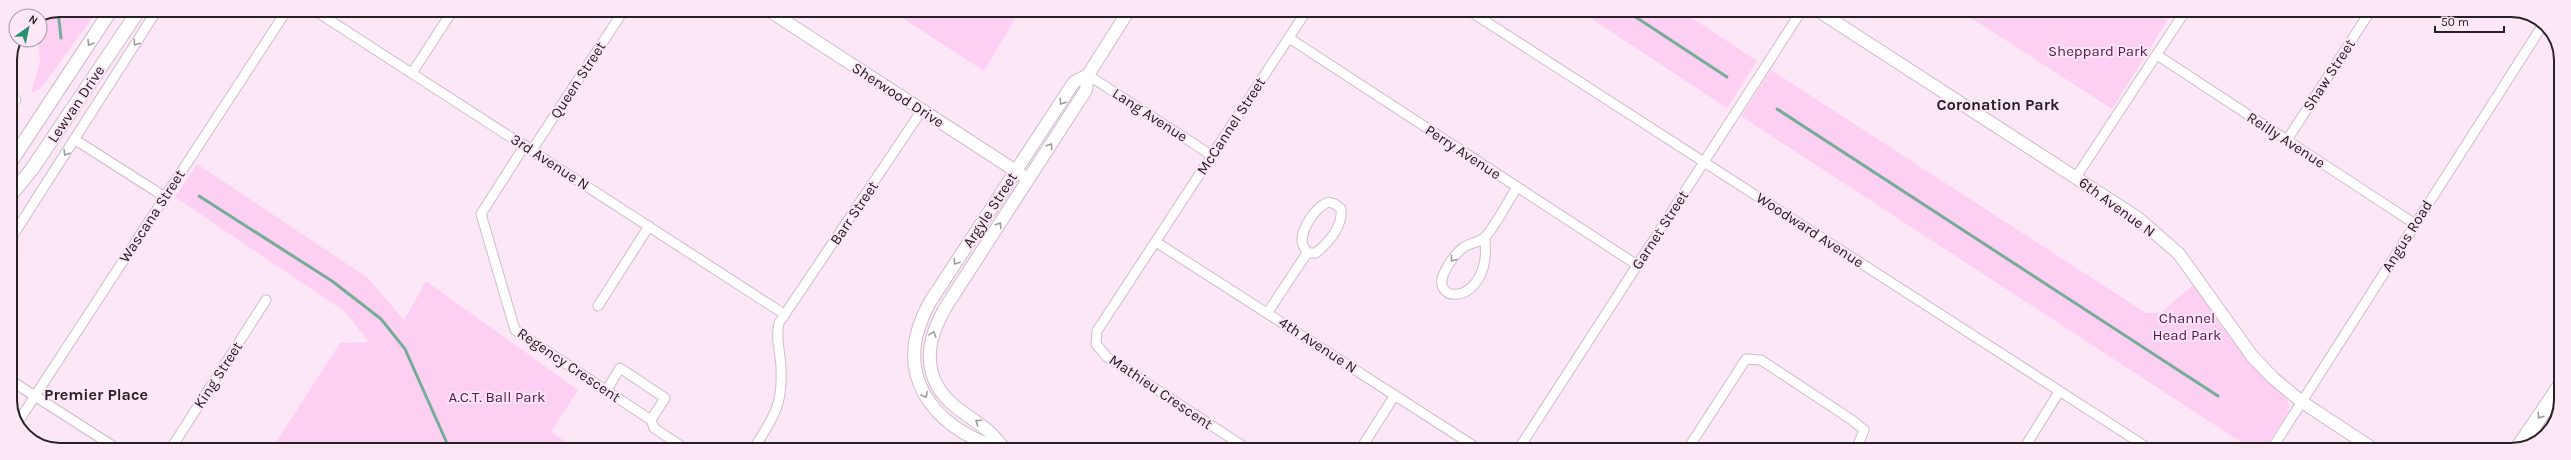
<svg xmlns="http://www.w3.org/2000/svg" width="2571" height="460" font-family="Karla,sans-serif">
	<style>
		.green { fill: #fdcff3 }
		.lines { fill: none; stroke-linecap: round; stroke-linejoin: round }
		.stream { stroke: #75ad96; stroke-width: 3 }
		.minor-casing { stroke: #cfbcca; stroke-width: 11 }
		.tertiary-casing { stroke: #cfbcca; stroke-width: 14 }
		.secondary-casing { stroke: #cfbcca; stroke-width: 15 }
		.primary-casing { stroke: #cfbcca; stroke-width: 17 }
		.minor { stroke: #fff; stroke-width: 9 }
		.tertiary { stroke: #fff; stroke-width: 12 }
		.secondary { stroke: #fff; stroke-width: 13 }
		.primary { stroke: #fff; stroke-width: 15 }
		.oneway { stroke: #9e9b9d }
		.labels { text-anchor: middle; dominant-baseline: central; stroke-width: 4; stroke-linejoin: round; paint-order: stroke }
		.park-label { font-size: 15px; fill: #5b1651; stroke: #fbe7f6 }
		.street-label { font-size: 15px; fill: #272025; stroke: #fbe7f6 }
		.neighbourhood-label { font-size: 16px; font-weight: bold; fill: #272025; stroke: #fbe7f6 }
		.rim { fill: none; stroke: #272025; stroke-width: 2 }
	</style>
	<rect width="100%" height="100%" fill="#fbe7f6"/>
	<!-- green -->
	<g class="green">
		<path d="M60,10H98L41,88L31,93L40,62L38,40H40V18Z"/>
		<path d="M890,10H1020L984,71Z"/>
		<path d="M1578,10H1680L1757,61L1727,108Z"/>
		<path d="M1959,10H2154L2168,19L2112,109Z"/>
		<path d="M1771,70L2146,313H2161L2195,283C2221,329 2247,364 2287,399L2289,405L2288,412L2264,450H2253L1741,116Z"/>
		<path d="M197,164L368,278L404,320L426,281L578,390L551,432L578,450H271L340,343L369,342L344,311L175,197Z"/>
	</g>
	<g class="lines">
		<!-- stream -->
		<g class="stream">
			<path d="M1625,10L1727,77"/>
			<path d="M58,11L61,38"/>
			<path d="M1777,109L2218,396"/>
			<path d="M199,196L332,281L381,319L405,349L450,450"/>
		</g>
		<!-- minor casing -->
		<g class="minor-casing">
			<g id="minor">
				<path d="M314,10L784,314"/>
				<path d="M1468,10L2151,450"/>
				<path d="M1289,38L1637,265"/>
				<path d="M2157,55L2415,224"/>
				<path d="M412,73L453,10"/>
				<path d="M1088,75L1211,155"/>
				<path d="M10,96L16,100"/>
				<path d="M74,139L165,197"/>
				<path d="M2287,140L2371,10"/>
				<path d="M525,145L481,214L515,330L651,420L654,428L687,450"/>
				<path d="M532,150L624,10"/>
				<path d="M2076,177L2186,10"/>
				<path d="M1328,202L1335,204L1341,209C1343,227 1329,242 1316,253H1307C1306,250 1302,245 1302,241C1302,227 1316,207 1328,202Z"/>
				<path d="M1485,238C1485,244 1486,252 1485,259C1478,307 1429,301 1445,271C1449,263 1456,253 1464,247C1471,243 1481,242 1486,236C1498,222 1507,203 1517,187"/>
				<path d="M10,240L157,10"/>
				<path d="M1156,242L1480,450"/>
				<path d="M598,306L649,226"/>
				<path d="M1268,312L1307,253"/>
				<path d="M10,380L119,450"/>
				<path d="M606,391L620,368L665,398L651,420"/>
				<path d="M18,422L287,10"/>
				<path d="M170,450L266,300"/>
				<path d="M753,450C772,419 783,407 781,369C781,352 775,340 779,323L922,110"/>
				<path d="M1249,450L1107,357L1096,344L1097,331L1307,10"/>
				<path d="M1360,450L1395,395"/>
				<path d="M1518,450L1802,10"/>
				<path d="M1687,450L1746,359L1761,360L1852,420L1864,430L1856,450"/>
				<path d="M2023,450L2059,392"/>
				<path d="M2271,450L2544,23"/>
			</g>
		</g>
		<!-- tertiary casing -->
		<g class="tertiary-casing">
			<g id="tertiary">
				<path d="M768,10L1022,175"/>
				<path d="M1817,10L2138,218L2179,254L2252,356L2273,378L2302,402L2375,450"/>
				<path d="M1002,450C931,426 890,374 930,302L1074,82L1088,75"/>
				<path d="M1005,450C988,427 978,424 957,408C920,379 925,341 947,305L1086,90L1088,75L1129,10"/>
			</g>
		</g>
		<!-- secondary casing -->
		<g class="secondary-casing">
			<g id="secondary">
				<path d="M10,163L111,10"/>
				<path d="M10,196L32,169L139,10"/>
			</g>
		</g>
		<!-- primary casing -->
		<g class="primary-casing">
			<path id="primary" d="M2519,447L2561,385"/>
		</g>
		<!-- minor -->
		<use href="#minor" class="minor"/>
		<!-- tertiary -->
		<use href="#tertiary" class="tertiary"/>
		<!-- secondary -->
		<use href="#secondary" class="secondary"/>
		<!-- primary -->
		<use href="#primary" class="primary"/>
	</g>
	<!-- one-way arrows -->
	<defs><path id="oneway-chevron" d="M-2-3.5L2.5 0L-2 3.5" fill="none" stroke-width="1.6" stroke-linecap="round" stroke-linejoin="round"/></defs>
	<g class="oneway">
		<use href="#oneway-chevron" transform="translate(90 43) rotate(121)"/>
		<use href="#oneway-chevron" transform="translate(136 43) rotate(123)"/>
		<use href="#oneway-chevron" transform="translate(1062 102) rotate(123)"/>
		<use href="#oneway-chevron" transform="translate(1050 146) rotate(-56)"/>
		<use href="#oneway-chevron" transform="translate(66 153) rotate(122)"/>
		<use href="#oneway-chevron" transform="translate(999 225) rotate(-57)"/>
		<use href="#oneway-chevron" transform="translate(1453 259) rotate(128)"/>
		<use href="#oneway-chevron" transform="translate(956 262) rotate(123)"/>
		<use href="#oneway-chevron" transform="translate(933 334) rotate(-72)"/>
		<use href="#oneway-chevron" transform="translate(925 395) rotate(61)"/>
		<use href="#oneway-chevron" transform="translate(2540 416) rotate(123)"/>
		<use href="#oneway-chevron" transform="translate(978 422) rotate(-146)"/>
	</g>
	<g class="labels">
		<!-- park labels -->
		<g class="park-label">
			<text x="2098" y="51">Sheppard Park</text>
			<text x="2187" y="318">Channel<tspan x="2187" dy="17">Head Park</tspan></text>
			<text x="497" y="397">A.C.T. Ball Park</text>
		</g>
		<!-- street labels -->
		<g class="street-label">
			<text transform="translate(2329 75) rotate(-57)">Shaw Street</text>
			<text transform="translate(578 80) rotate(-57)">Queen Street</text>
			<text transform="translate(898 95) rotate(33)">Sherwood Drive</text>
			<text transform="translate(76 104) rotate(-56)">Lewvan Drive</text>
			<text transform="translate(1150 115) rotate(33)">Lang Avenue</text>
			<text transform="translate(1231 126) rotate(-57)">McCannel Street</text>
			<text transform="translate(2286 140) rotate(33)">Reilly Avenue</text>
			<text transform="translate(1463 152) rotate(33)">Perry Avenue</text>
			<text transform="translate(550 162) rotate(33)">3rd Avenue N</text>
			<text transform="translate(2117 207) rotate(36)">6th Avenue N</text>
			<text transform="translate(990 210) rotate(-57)">Argyle Street</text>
			<text transform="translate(854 213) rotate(-56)">Barr Street</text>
			<text transform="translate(152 216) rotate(-57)">Wascana Street</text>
			<text transform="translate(1660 230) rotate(-57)">Garnet Street</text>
			<text transform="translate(1810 230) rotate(33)">Woodward Avenue</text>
			<text transform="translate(2407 236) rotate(-58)">Angus Road</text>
			<text transform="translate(1318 345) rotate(33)">4th Avenue N</text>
			<text transform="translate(569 365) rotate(34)">Regency Crescent</text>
			<text transform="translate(218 375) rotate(-57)">King Street</text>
			<text transform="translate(1161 392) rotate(34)">Mathieu Crescent</text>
		</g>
		<!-- neighbourhood labels -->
		<g class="neighbourhood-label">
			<text x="1998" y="104">Coronation Park</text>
			<text x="96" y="394">Premier Place</text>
		</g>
	</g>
	<!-- crop -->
	<path d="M0 0H2571V460H0ZM60 17H2511A43 43 0 0 1 2554 60V400A43 43 0 0 1 2511 443H60A43 43 0 0 1 17 400V60A43 43 0 0 1 60 17Z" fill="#fbe7f6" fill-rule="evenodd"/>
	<path class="rim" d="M60 17H2511A43 43 0 0 1 2554 60V400A43 43 0 0 1 2511 443H60A43 43 0 0 1 17 400V60A43 43 0 0 1 60 17Z"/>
	<!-- north arrow -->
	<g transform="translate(28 28) rotate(33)"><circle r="19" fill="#fbe7f6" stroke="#a697a2"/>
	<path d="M0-3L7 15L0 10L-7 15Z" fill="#27906e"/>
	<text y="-6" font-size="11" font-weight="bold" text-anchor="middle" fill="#272025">N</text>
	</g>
	<!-- scale -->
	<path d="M2435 26v6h69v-6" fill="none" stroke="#272025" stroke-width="2"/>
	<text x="2441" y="26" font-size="12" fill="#272025" stroke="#fbe7f6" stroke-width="3" paint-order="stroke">50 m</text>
</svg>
